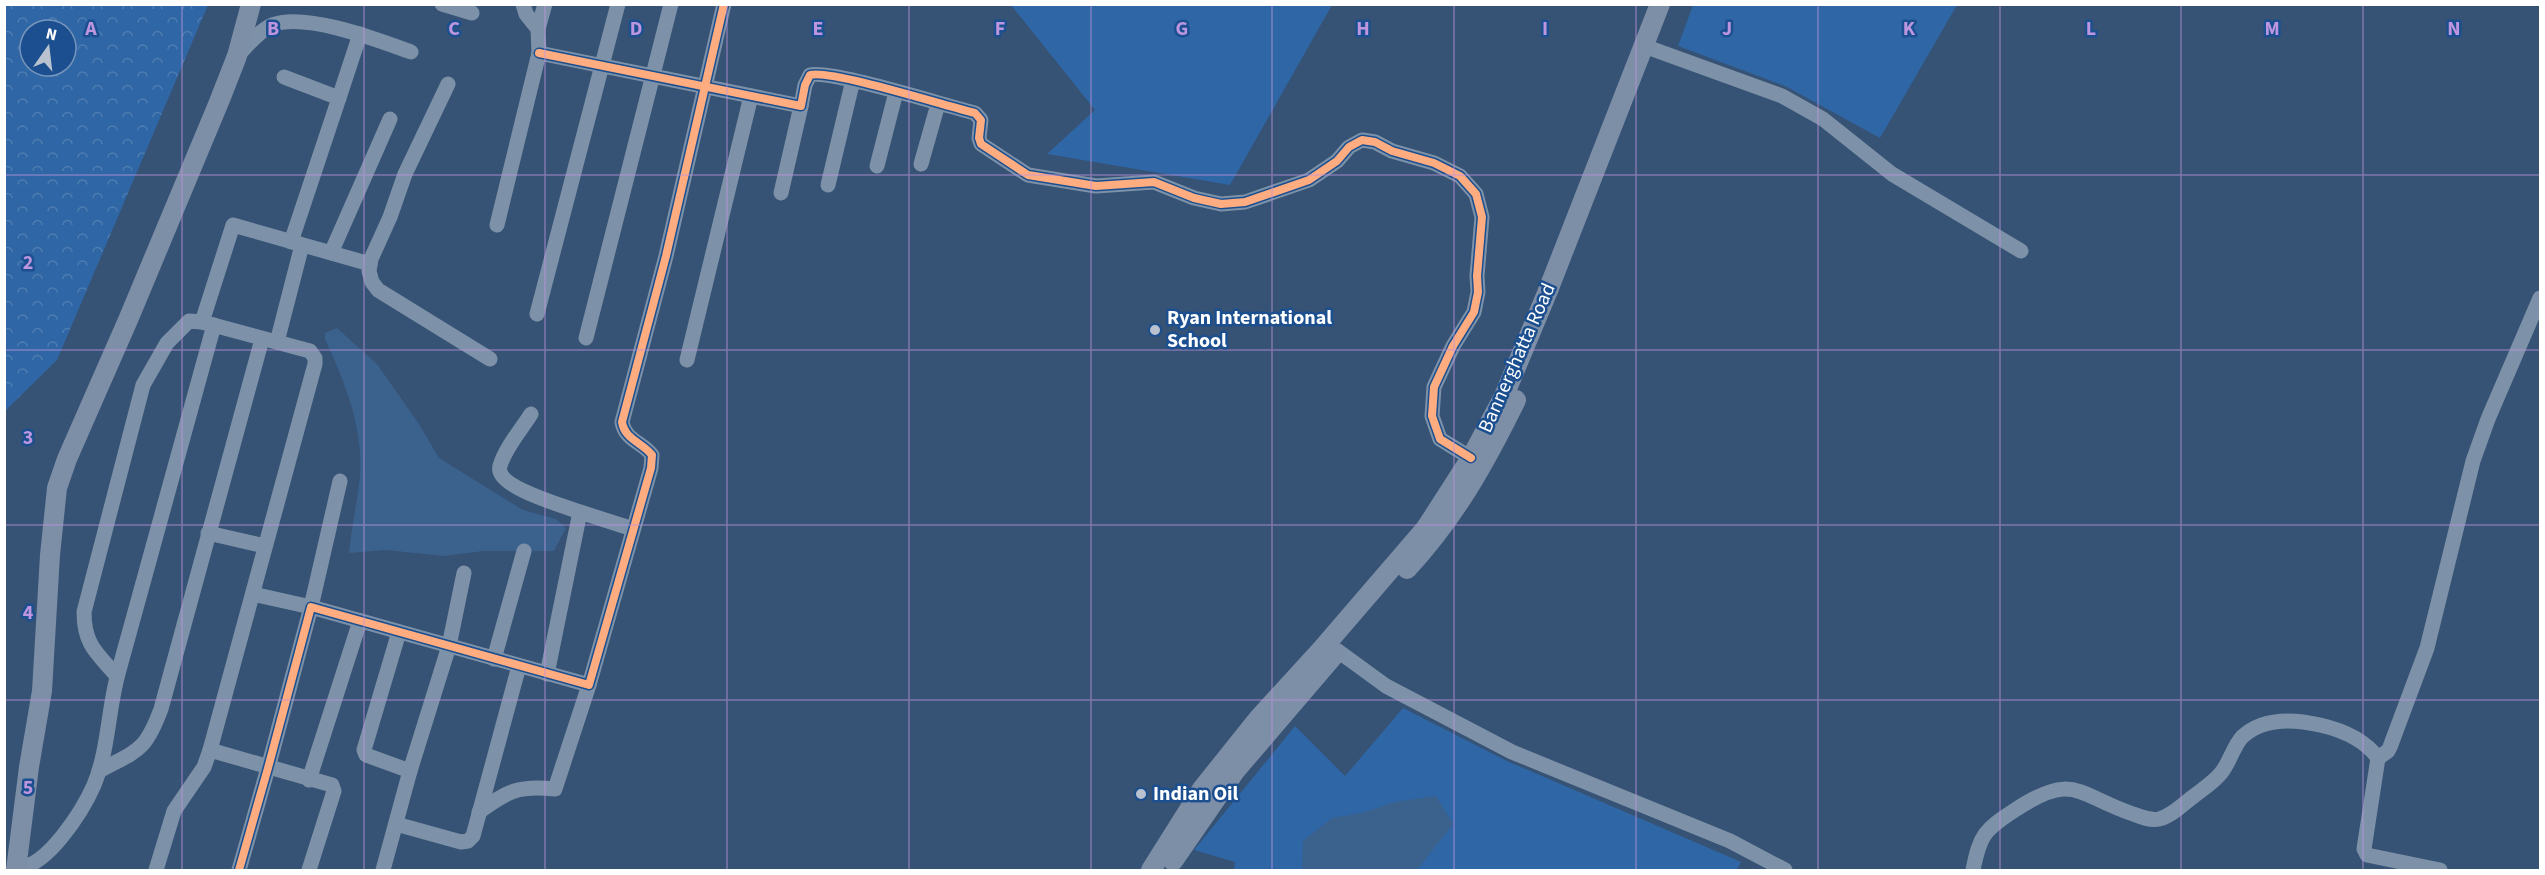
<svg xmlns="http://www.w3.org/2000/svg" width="2545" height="875" font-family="'Source Sans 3',sans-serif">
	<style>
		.green { fill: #2f66a5 }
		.forest { fill: url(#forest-crowns); fill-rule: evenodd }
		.water { fill: #3b618d }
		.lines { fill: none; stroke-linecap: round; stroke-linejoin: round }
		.minor { stroke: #7d92a8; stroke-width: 15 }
		.major { stroke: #7d8ea7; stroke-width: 20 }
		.cycleway-casing { stroke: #1b4f8f; stroke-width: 11 }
		.cycleway { stroke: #ffac80; stroke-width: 8 }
		.grid { fill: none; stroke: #bd96df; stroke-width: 1.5; stroke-opacity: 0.55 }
		.poi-dot { fill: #b9c2ce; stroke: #1b4f8f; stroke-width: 2 }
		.labels { text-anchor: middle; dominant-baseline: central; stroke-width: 5; stroke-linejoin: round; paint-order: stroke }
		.poi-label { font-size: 20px; font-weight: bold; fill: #fff; stroke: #1b4f8f; text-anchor: start }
		.street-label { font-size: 20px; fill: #fff; stroke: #1b4f8f }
		.grid-label { font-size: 20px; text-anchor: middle; font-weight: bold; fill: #bd96df; stroke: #1b4f8f; stroke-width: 5; stroke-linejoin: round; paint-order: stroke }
	</style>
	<defs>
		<pattern id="forest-crowns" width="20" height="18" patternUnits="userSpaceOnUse" patternTransform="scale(1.5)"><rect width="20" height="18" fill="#2f66a5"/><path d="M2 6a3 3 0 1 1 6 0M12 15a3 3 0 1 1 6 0" fill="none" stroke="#4e7db2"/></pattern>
	</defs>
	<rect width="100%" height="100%" fill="#365274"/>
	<!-- green -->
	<g class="green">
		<path d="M1011,5H1332L1230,185L1047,154L1095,110Z"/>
		<path d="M1693,5V4L1957,5L1880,138L1787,87L1678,46Z"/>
		<path d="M1403,708L1507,761L1741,862L1737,870H1234L1235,862L1194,850L1295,726L1345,776Z"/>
	</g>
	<!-- forest -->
	<path class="forest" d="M5,4L208,5L57,360L5,411ZM30,30H66V66H30Z"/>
	<!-- water -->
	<g class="water">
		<path d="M337,328L377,364L419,424L439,458L523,510L556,519L566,528L554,551H484L443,556L386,550L349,553C351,530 356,508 359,485C366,434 346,385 325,339V333Z"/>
		<path d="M1436,796L1453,824L1417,870H1302L1303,841L1332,818L1362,813L1395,802Z"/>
	</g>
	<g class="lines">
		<!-- minor -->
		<g class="minor">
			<path d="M442,4L472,13"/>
			<path d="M538,29L545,4"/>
			<path d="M1644,46L1782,96L1823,119L1892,174L2021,251"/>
			<path d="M539,53L801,106L805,85L810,75C830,69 946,106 975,113L981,120L979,138L981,144L1028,175L1096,186L1154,182L1194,198L1221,204L1245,202L1309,180L1337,161L1349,147L1362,140L1375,142L1392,151L1434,163L1460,176L1476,194L1482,217L1477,276L1478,292L1474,312L1453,346L1434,387L1432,416L1440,439L1471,458"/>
			<path d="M237,56C247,46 259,31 272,25C305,12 378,40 411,52"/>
			<path d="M284,77L339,98L291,242"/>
			<path d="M448,84L405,174L390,217L371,259L369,271L372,282L378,290L490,359"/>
			<path d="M339,98L360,34"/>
			<path d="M921,164L938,104"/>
			<path d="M877,166L896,92"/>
			<path d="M828,185L853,80"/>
			<path d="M781,193L801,106"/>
			<path d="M497,225L539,53L538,29L526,14L523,4"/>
			<path d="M331,253L390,119"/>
			<path d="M537,314L618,4"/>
			<path d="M586,338L671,4"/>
			<path d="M277,342L302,245"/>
			<path d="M687,360L751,96"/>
			<path d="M531,414C521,430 505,448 500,466C494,487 565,506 580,512"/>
			<path d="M208,533L265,546"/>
			<path d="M253,594L311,607L340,481"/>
			<path d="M399,632L364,750L366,755L410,771"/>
			<path d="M1338,651L1386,686L1512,752L1730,841L1785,870"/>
			<path d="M494,659L524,551"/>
			<path d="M547,674L580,512L633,529"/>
			<path d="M117,676C97,653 84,645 84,612L143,385L167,343L189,321L202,322"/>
			<path d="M210,750L332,785L334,791L309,870"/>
			<path d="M2378,758L2388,751L2390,747L2427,648L2473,461L2488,419L2540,298"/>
			<path d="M99,771C138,750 145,752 161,709L262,339"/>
			<path d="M309,780L360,621"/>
			<path d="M479,812C508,791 518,785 555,789L589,685"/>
			<path d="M396,824L461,842L468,841L473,836L519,666"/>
			<path d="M17,868C47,868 83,810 94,785C109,749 108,707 119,670C151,555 182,440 214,325"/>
			<path d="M156,870L174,811L204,767L210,750L315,364V358L310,351L202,322L233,225L370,264"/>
			<path d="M239,870L268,768L311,607L589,685L651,468L652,455C642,442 625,440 622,422L666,256L724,4"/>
			<path d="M383,870L410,771L449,646L464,573"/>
			<path d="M1973,870C1980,835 1984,830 2015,810C2074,771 2077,795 2133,814C2141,817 2150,821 2159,819C2171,816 2181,806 2190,799C2200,791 2213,783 2221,773C2230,762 2233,747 2242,737C2263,717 2294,719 2320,725C2342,730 2364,739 2378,758L2364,849L2367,855L2440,870"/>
		</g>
		<!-- major -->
		<g class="major">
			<path d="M1407,569C1455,517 1485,463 1516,400"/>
			<path d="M1173,861L1235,771L1336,653"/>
			<path d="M16,870L29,767L42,691L50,555L57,488L67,459L128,320L219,102L237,56L251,4"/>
			<path d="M1151,870L1202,789L1258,719L1321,650L1426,528L1471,458L1504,396L1547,293L1660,4"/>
		</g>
		<!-- cycleway casing -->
		<g class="cycleway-casing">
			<g id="cycleway">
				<path d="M539,53L801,106L805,85L810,75C830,69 946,106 975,113L981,120L979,138L981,144L1028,175L1096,186L1154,182L1194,198L1221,204L1245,202L1309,180L1337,161L1349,147L1362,140L1375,142L1392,151L1434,163L1460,176L1476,194L1482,217L1477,276L1478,292L1474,312L1453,346L1434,387L1432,416L1440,439L1471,458"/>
				<path d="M239,870L268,768L311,607L589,685L651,468L652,455C642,442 625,440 622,422L666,256L724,4"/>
			</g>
		</g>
		<!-- cycleway -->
		<use href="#cycleway" class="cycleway"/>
	</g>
	<!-- grid -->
	<path class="grid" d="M182,4V870M364,4V870M545,4V870M727,4V870M909,4V870M1091,4V870M1272,4V870M1454,4V870M1636,4V870M1818,4V870M2000,4V870M2181,4V870M2363,4V870M4,175H2540M4,350H2540M4,525H2540M4,700H2540"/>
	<!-- markers -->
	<g class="poi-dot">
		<circle cx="1155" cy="330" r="6"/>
		<circle cx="1141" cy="794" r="6"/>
	</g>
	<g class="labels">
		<!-- poi labels -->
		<g class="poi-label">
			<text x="1167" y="318">Ryan International<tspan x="1167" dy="23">School</tspan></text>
			<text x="1153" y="794">Indian Oil</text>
		</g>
		<!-- street labels -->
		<g class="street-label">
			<text transform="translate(1517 358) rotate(-66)">Bannerghatta Road</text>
		</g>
	</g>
	<g class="grid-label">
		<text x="91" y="35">A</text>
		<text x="273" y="35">B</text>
		<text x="454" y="35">C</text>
		<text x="636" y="35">D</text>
		<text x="818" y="35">E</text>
		<text x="1000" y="35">F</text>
		<text x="1182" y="35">G</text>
		<text x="1363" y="35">H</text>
		<text x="1545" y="35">I</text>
		<text x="1727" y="35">J</text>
		<text x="1909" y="35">K</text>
		<text x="2091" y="35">L</text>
		<text x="2272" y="35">M</text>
		<text x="2454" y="35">N</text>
		<text x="28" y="269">2</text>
		<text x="28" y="444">3</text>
		<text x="28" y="619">4</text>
		<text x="28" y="794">5</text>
	</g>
	<!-- border -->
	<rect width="2545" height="875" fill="none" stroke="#ffffff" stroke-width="12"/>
	<!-- north arrow -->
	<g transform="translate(48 48) rotate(14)"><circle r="28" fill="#1b4f8f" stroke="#7695bc" stroke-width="1.5"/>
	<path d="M0-4.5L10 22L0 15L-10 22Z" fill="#b9c2ce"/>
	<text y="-9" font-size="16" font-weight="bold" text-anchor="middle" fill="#ffffff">N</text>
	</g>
</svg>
